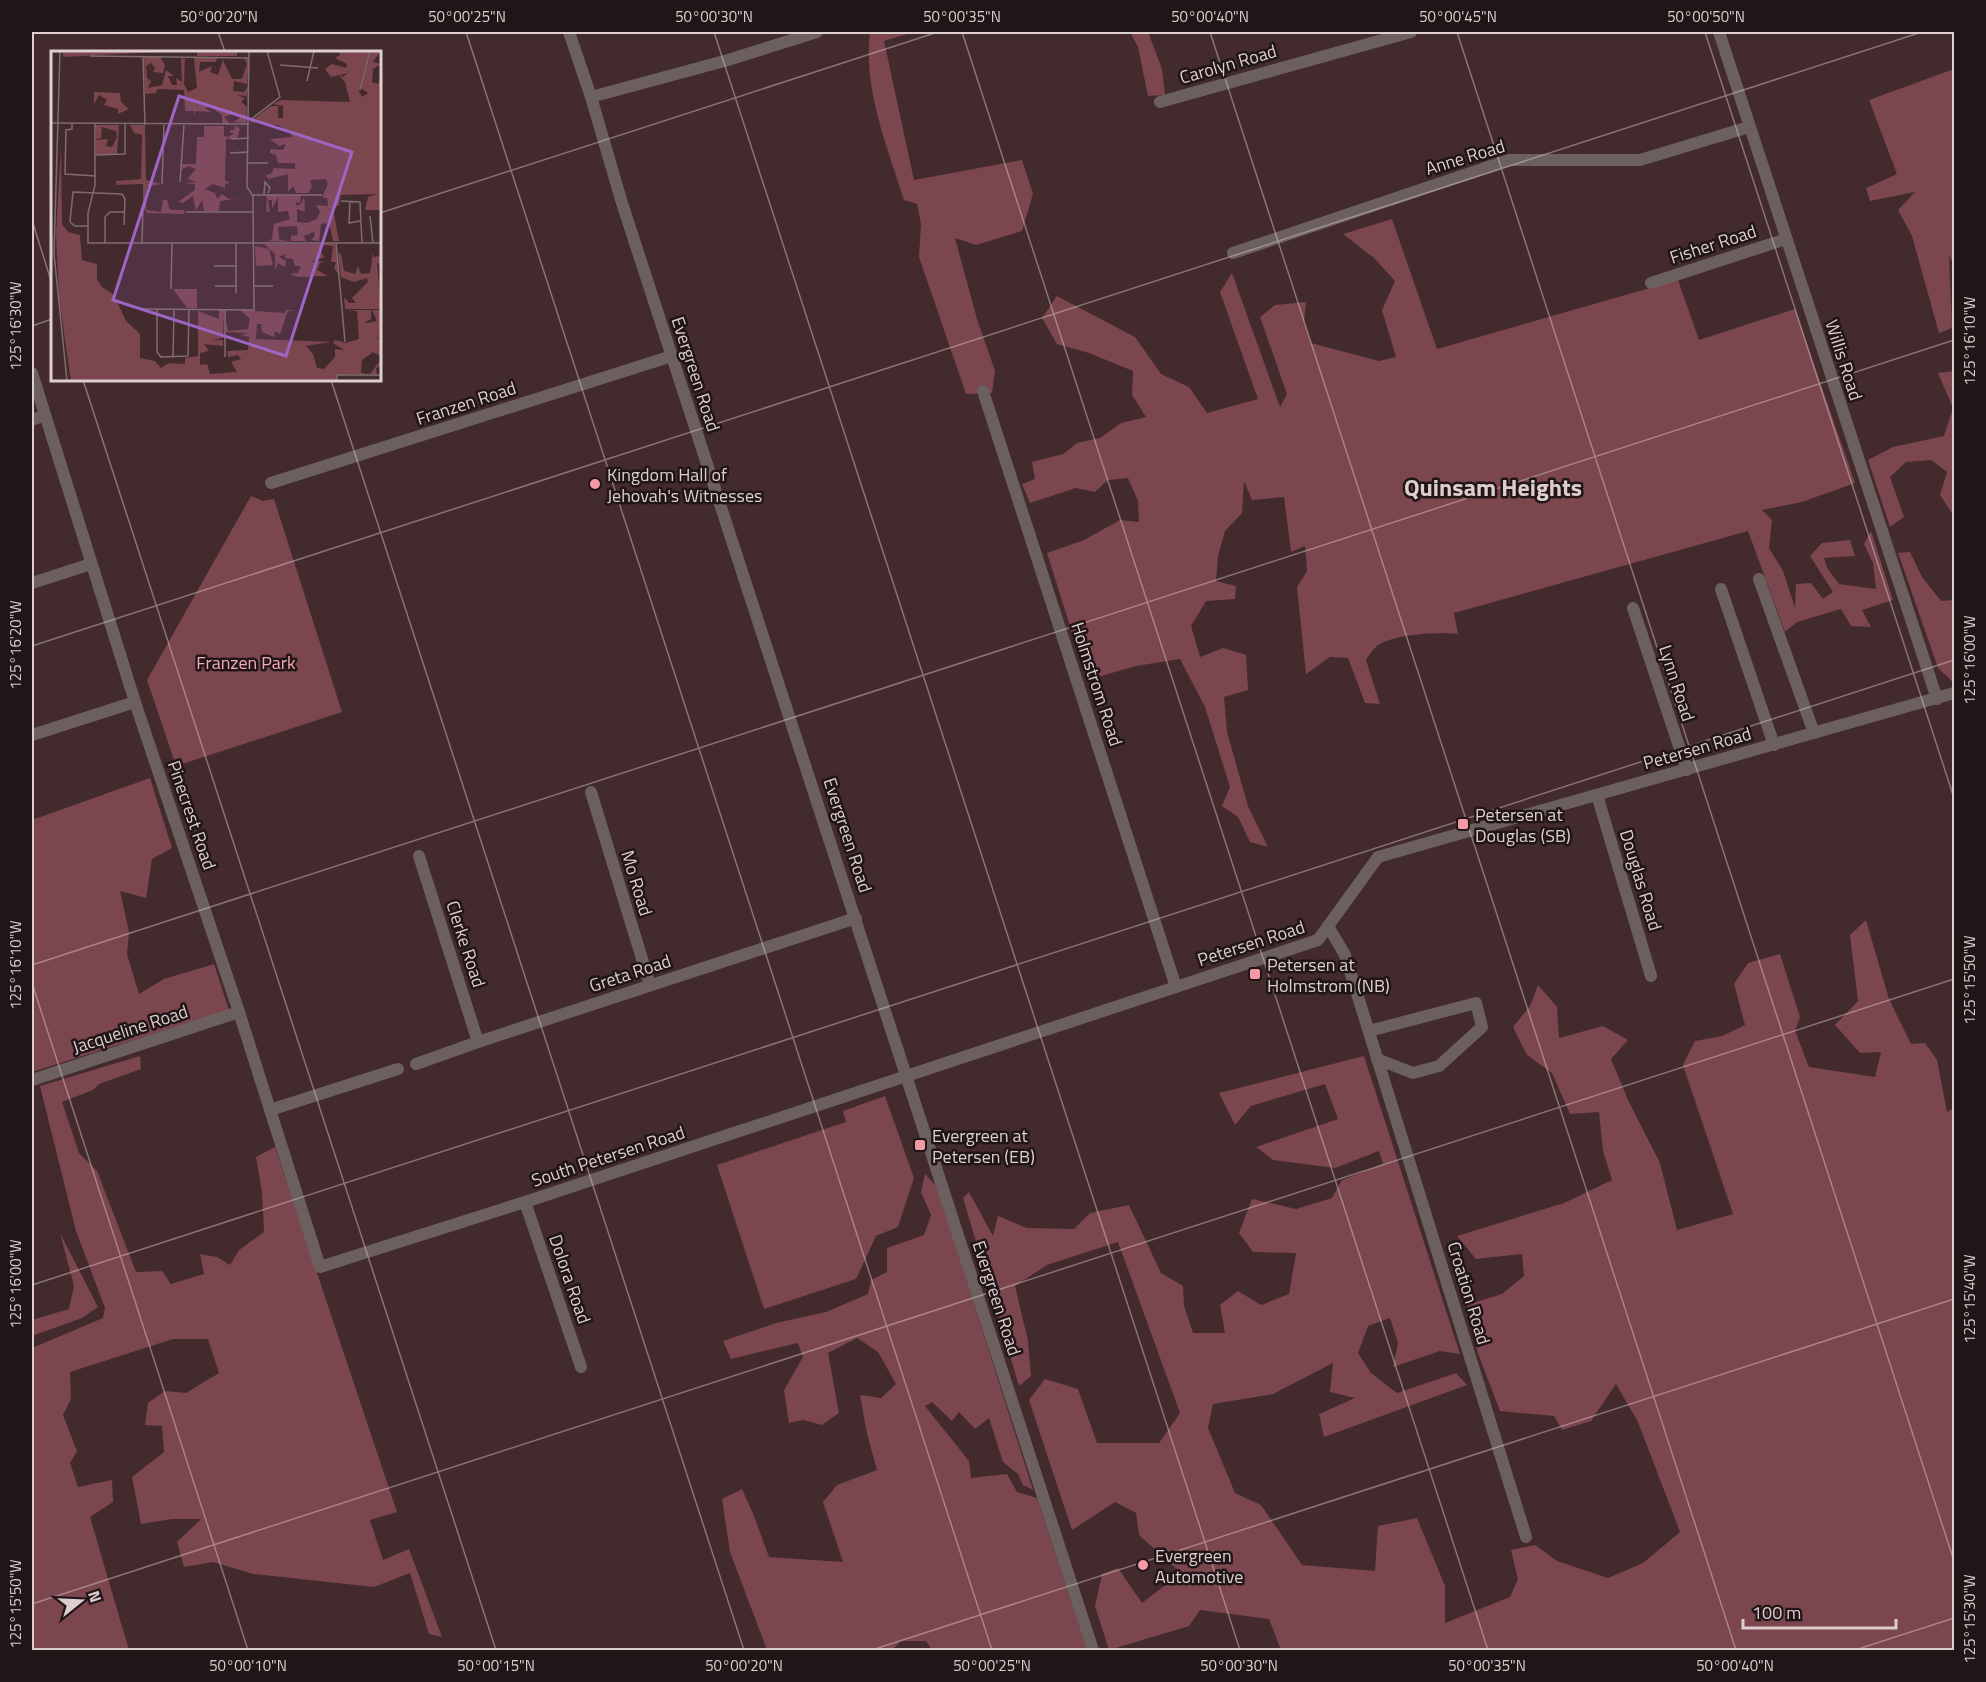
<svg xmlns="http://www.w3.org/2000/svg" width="1986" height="1682" font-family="'Titillium Web',sans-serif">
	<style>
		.green { fill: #7b464e }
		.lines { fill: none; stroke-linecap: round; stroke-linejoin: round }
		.minor { stroke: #6b5f60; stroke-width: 12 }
		.ticks { fill: none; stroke: #dececf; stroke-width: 1.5; stroke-opacity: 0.45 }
		.poi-dot { fill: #f49aa6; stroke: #211617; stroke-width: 2 }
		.labels { text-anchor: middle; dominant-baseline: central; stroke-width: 5; stroke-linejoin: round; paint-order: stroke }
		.street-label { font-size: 18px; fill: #dececf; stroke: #211617 }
		.poi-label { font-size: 18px; fill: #dececf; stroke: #211617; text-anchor: start }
		.park-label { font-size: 18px; fill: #f3abb4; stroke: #211617 }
		.district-label { font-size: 24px; font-weight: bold; fill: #dececf; stroke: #211617 }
		.inset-road { fill: none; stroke: #806c6e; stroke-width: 1.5 }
		.view { fill: #9e65c5; fill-opacity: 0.15; stroke: #9e65c5; stroke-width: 3 }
		.inset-edge { fill: none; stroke: #dececf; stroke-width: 3 }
		.neatline { fill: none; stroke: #dececf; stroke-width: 2 }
		.ticks-label { font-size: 15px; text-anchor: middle; fill: #dececf }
	</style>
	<rect width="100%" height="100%" fill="#422a2d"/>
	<!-- green -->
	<g class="green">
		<path d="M870,32H914L884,41L914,180L1022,160L1033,194L1022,231L976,245L955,238L977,319L995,371L992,393L966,394L919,257L921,224L917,204L904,200C887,146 863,89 870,32Z"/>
		<path d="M1130,32H1148L1162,69L1165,95L1148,96L1138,47Z"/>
		<path d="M1954,69V266L1949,255L1952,328L1939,333L1912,236L1898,210L1915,192L1870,201L1866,188L1897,174L1869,100Z"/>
		<path d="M1392,219L1437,349L1678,280L1699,340L1795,309L1855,483L1802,502L1762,510L1772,520L1769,548L1783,571L1795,608L1796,584L1811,583L1823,599L1833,592L1810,556L1822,543L1850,540L1855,556L1824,558L1827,568L1839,584L1876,589L1873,563L1864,544L1871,531L1893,600L1862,610L1871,627L1851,626L1841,609L1797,622L1785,632L1748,531L1454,613L1458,634C1437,632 1397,634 1378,645C1374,648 1369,655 1366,660L1380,704L1365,703L1348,658L1330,657L1306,674L1297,587L1307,571L1305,546L1291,552L1284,497L1252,500L1244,481L1242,513L1225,531L1218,556L1216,581L1236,586L1235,599L1206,601L1191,626L1200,657L1223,648L1246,655L1248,690L1224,697L1227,732L1248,806L1268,847L1250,842L1238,817L1222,806L1230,787L1205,707L1180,659L1136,666L1087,680L1047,553L1084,540L1120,520L1139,522L1138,501L1128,478L1108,480L1095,492L1076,488L1030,503L1022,484L1035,479L1032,462L1063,454L1077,443L1100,438L1121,423L1146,417L1132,395L1133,371L1089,353L1057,344L1042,318L1057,296L1135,337L1161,374L1189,387L1207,413L1258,399L1220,292L1232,273L1280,407L1287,394L1260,317L1275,305L1306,302L1304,322L1311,343L1379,361L1396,357L1382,310L1395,281L1374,258L1343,234Z"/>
		<path d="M1954,371V516L1940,495L1947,472L1931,460L1906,462L1890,477L1904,517L1890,527L1868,460L1893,447L1944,436L1953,408L1938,373Z"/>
		<path d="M251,496L263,501L274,499L342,712L176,766L147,680Z"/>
		<path d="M1910,552L1922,577L1941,601L1954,600V683L1938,668L1898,553Z"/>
		<path d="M150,778L172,848L152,859L146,898L120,891L129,932L127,954L139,994L164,979L214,964L229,1010L32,1072V820Z"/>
		<path d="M1866,920L1889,999L1911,1044L1925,1043L1937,1060L1947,1112L1954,1108V1650H1281L1269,1619L1200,1610L1189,1626L1109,1650L1095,1606L1102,1574L1118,1568L1142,1603L1181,1573L1139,1535L1136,1513L1115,1502L1072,1530L1029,1400L1045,1379L1078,1389L1097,1443H1159L1180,1413L1118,1242L1047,1265L1015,1286L1028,1341L1031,1376L1019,1386L963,1198L969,1192L993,1236L998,1216L1027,1228L1074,1229L1090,1213L1129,1205L1161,1273L1183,1286L1184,1306L1193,1333H1225L1220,1305L1238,1291L1261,1305L1289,1294L1296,1253L1253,1252L1239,1233L1252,1199L1296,1209L1332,1198L1342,1180L1383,1164L1379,1151L1335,1168L1273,1160L1256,1147L1338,1119L1325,1084L1251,1106L1235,1125L1219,1093L1364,1056L1460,1354L1440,1351L1393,1367L1398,1343L1390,1318L1368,1326L1358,1353L1371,1373L1397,1393L1456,1373L1467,1385L1324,1437L1319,1414L1355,1398L1330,1392L1333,1363L1273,1394L1213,1404L1208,1428L1235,1493L1261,1505L1302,1565L1375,1571L1378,1526L1417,1518L1445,1586V1623L1510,1597L1518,1579L1511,1550L1535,1545L1557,1561L1608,1578L1643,1563L1680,1532L1638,1422L1616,1384L1591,1421L1562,1430L1554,1416L1500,1411L1477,1351L1474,1319L1466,1305L1502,1294L1524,1276L1522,1254L1476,1259L1457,1236L1564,1203L1612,1180L1603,1151L1599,1112L1570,1114L1552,1073L1527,1055L1513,1027L1530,1006L1538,985L1557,1007L1559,1038L1603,1026L1628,1040L1611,1059L1629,1102L1660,1163L1677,1230L1733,1214L1683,1065L1695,1041L1722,1036L1745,1025L1734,984L1748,963L1780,954L1800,1017L1795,1031L1809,1067L1875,1077L1881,1052L1860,1053L1835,1025L1858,1001L1850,935Z"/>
		<path d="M140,1056L141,1069L99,1084L93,1090L62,1102L79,1153L97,1171L136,1272L162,1271L171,1284L204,1274L200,1254L217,1257L230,1265L239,1250L264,1232L262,1192L256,1157L275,1147L397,1512L370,1520L383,1560L409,1549L442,1637L429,1634L410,1573L374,1587L253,1574L213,1562L184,1567L177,1542L201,1519H172L141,1524L132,1477L164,1452L162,1426L145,1425L148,1403L165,1391L186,1393L219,1373L208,1339H173L70,1372L71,1399L63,1415L77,1451L70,1463L78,1487L112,1480L113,1502L90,1517L129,1650H32V1348L103,1318L105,1308L76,1231L40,1086Z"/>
		<path d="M885,1096L914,1178L898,1227L876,1236L856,1279L764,1309L717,1165L846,1122L843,1111Z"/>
		<path d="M925,1174L937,1187L1033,1490L1023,1485L1018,1474L1003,1462L989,1418L975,1429L959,1412L952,1421L932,1402L925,1406L969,1461L971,1478L1007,1474L1017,1492L1037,1498L1087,1650H932L926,1641H901L892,1650H767L730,1552L722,1499L742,1489L754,1516L769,1557L843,1562L823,1502L837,1485L877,1470L867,1434L860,1395L881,1398L896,1384L878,1352L857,1338L828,1353L839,1413L822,1425L803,1420L789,1423L784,1390L803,1357L798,1343L731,1359L723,1341L776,1323L826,1312L868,1294L871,1280L887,1272V1248L924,1235L931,1215L921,1192Z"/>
		<path d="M60,1233L98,1307L82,1318L32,1336V1320L69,1309L74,1286Z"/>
	</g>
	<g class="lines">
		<!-- minor -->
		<g class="minor">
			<path d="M569,32L591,97L622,203L1093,1650"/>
			<path d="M1719,32L1937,699"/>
			<path d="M591,97L728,60L817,32"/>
			<path d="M1160,102L1411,32"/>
			<path d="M1233,253L1509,160H1640L1749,127"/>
			<path d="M1651,283L1786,239"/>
			<path d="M32,373L135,702L239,1012L320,1267L525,1202L1318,940L1378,857L1954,693"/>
			<path d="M983,391L1176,987"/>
			<path d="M32,420L45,415"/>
			<path d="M271,483L672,356"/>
			<path d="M1759,579L1814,733"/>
			<path d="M32,583L91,564"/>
			<path d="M1721,589L1774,745"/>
			<path d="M1633,608L1687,770"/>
			<path d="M32,735L135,702"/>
			<path d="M591,792L650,985"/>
			<path d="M1597,795L1651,976"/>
			<path d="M419,856L478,1042"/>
			<path d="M1328,926L1345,955L1526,1537"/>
			<path d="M1369,1031L1476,1003L1482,1027L1439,1066L1413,1073L1377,1059"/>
			<path d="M416,1064L478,1042L856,918"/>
			<path d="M32,1080L239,1012"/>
			<path d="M270,1110L398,1069"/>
			<path d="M525,1202L581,1367"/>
		</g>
	</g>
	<!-- ticks -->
	<path class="ticks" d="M218,32L225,52M466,32L992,1650M714,32L1240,1650M962,32L1488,1650M1210,32L1736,1650M1457,32L1954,1561M1705,32L1954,798M1953,32L1954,36M380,213L938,32M32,220L52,284M32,326L52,319M83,380L496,1650M331,380L744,1650M32,646L1922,32M32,965L1954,340M32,983L248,1650M32,1285L1954,660M32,1604L1954,979M872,1650L1954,1299M1855,1650L1954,1618"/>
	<!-- markers -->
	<g class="poi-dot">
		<circle cx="595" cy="484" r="6"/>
		<rect x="1457" y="818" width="12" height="12" rx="3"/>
		<rect x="1249" y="968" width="12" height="12" rx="3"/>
		<rect x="914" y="1139" width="12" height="12" rx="3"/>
		<circle cx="1143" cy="1565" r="6"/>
	</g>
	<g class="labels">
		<!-- street labels -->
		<g class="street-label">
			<text transform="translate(1228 64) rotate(-16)">Carolyn Road</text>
			<text transform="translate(1465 157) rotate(-17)">Anne Road</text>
			<text transform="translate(1713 244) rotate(-18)">Fisher Road</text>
			<text transform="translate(1844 360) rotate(72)">Willis Road</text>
			<text transform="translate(696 374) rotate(72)">Evergreen Road</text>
			<text transform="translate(466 403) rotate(-18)">Franzen Road</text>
			<text transform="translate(1677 683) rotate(72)">Lynn Road</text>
			<text transform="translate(1097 684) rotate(72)">Holmstrom Road</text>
			<text transform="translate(1697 748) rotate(-16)">Petersen Road</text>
			<text transform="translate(192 815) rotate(71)">Pinecrest Road</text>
			<text transform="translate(848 835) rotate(72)">Evergreen Road</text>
			<text transform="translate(1641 880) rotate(73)">Douglas Road</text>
			<text transform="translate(637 883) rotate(73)">Mo Road</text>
			<text transform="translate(1251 943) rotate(-18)">Petersen Road</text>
			<text transform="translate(466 944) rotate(72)">Clerke Road</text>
			<text transform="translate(630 973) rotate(-18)">Greta Road</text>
			<text transform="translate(130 1029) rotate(-18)">Jacqueline Road</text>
			<text transform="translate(608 1156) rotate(-18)">South Petersen Road</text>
			<text transform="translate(570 1279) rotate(71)">Dolora Road</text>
			<text transform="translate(1469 1293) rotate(73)">Croation Road</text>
			<text transform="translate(997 1298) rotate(72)">Evergreen Road</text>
		</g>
		<!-- poi labels -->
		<g class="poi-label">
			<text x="607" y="474">Kingdom Hall of<tspan x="607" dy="21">Jehovah's Witnesses</tspan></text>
			<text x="1475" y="814">Petersen at<tspan x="1475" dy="21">Douglas (SB)</tspan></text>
			<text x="1267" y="964">Petersen at<tspan x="1267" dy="21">Holmstrom (NB)</tspan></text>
			<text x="932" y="1135">Evergreen at<tspan x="932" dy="21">Petersen (EB)</tspan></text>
			<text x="1155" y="1555">Evergreen<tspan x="1155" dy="21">Automotive</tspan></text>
		</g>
		<!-- park labels -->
		<g class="park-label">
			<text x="246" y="662">Franzen Park</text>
		</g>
		<!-- district labels -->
		<g class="district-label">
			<text x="1493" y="487">Quinsam Heights</text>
		</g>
	</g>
	<!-- overview -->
	<g transform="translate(51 51)">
		<rect width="330" height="330" fill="#422a2d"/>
		<path d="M12,0H126L12,6ZM146,0H186V5H146ZM288,0H318L308,40L311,46L317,42L310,37L320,0H330L322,11L330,13L322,18L321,31L327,33L330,25V159H314L317,146L326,143L290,144L288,154L282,158L288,190H282L278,172L270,173L268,190L260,189L264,185L263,181L253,185L255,190H240V185L247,184L246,175L227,176L228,188L238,191L217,190L221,188L223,173L239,168L237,160L227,161V146L221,158V149H217L219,160L215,161L216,144H250L249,152L244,151L246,155L251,152L253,145L254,161L246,158V171L256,172L266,168L269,161L265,154L277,155L276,147L271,146L277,133L275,128L259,129L261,136L257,142H245L242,135L237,141V123L218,128L214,124L220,123L223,117L244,118V112H227L225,104L219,102V98L232,99L235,93L228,95L219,88L241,86L240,82L226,74L199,71L220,55H227V67H232V55L222,53L230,49L299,51L294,31L288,24L292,26L297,22L280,26L274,18L281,13L295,17L296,13L284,7L289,4ZM93,5L109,6L114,14L112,22L102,21L104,17L100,12L95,15L96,27L100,30L97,37L111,34L115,19L123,25H117L121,34H126L125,27L131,31L130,7L134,8L133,33L137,41L146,37L143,7H166L165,11H149L148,21L161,15L159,21L167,24L172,9L181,28H191L196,13L193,7L198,8L196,33L183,30L182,40L193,41L198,34L195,50V45L186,44L194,47L190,51L196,56L195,72L182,71L189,67L182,63L173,66L179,73H171V64L157,54L155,58L161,61L145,60L143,64V60H134L133,39L106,38L105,42L94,43ZM43,41L69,42L70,51L78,58L67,63V58L53,54L56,49L48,44L43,53ZM45,74H68L66,103H45V89L57,88L55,95L61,96L66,86L65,80L51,76L50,87L45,88ZM79,74H94L95,129L110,133L96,136L95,159L110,161L112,149H116L119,159H133L134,163L96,162L92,156V133L65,134V130L90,128L91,84L83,82ZM153,75H173V85L177,86L184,82H179V77L181,80L185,76L179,75H186L189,78L186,87L175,88L174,129L179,132L174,133V137L162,133L154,138L164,142L166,148L171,143L178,148L191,147L169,150L168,160H153L151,149L145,160L142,145L132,152L127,151L144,139V133L131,132L146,131L136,128L145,118L137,115L130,119L131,113H145L146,86H153ZM10,95L11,173L17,181L29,184L31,209L46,213V228L51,236L63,244L75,270L89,283V307L104,310L110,317L118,312L134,313V307L147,305V260L168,268V259H173L172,287L161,289H172V295L153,293L158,300L149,302V314L156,313L159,323L186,321L180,311L190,308L187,304L177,306L176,300L197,299L198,286L190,284L197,282L175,281V270L177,280L197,278L199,268L189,259L234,262L235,259H245L237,260L229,283L224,280L223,286L211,281L210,273H206L205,288L280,291L255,295L262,303L266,317L273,318L284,306V298L293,299L282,292L284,289L295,292L308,288L306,260L294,259H320V268L314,271L317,272L326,270L321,259H330V288L324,285L330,290V315L325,317L326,323H319L328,311L329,305L322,301L311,309L310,322L317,323L286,324L285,330H20L8,247L5,183ZM213,193H284L288,224L283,217L285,211H280L282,195L271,194L269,201L274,206L260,211L275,210L269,212L266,219L277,225L246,226L239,223L247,222L250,215H244L242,208L234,207V203L228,206L235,210L234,216L227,212L224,220V203ZM204,195L218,198L222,214L205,215ZM287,202L290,203L293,220L304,223L307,215L310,223L319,222L322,202L323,206L330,205V216L326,211L330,258H294L293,246L298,252H305L301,247L317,231L316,227L303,231L290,226ZM122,238H146V257H136Z" fill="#7b464e"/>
		<path class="inset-road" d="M9,0L3,203L16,330M39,5L198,7M92,5L94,74M229,14L267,17M256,30L263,0M309,39L319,0M199,69L229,46L216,0M0,72L198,73M21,72V78L15,79L14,123L44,125M44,72V134L37,162V192H330M180,88L198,87M179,102L197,101M44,104L74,103V73M197,112H217M129,131L133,74M111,133L113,74M213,143L214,131L219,137L217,142M201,144H271M290,150L309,151L311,192M299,150L298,172L309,170M135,161H202M319,165L322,192M37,175H24L19,171L22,141L71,143L74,148L73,174M54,192V166L59,161H73M91,192L92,156M185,192V242M285,192L294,291M163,215H185M164,235H185M203,235H222M120,238L121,192M91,258L203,259L202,145L196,136L198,0M106,259V301L110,306L137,305L138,259M174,259V306M122,305L123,259M286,330V324H330"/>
		<path class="view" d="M128,45L301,101L235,305L62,249Z"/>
		<rect width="330" height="330" class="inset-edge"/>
	</g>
	<!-- border -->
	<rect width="1986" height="1682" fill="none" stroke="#211617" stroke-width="66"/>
	<!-- north arrow -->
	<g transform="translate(81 1601) rotate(72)" stroke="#211617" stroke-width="4.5" paint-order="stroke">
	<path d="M0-4.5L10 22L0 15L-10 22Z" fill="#dececf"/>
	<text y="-9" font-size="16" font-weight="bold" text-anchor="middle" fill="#dececf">N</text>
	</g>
	<!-- scale -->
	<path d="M1743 1619v9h153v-9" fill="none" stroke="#dececf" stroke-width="3"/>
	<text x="1752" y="1619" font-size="18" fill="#dececf" stroke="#211617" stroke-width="4.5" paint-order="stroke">100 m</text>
	<rect x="33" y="33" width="1920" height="1616" class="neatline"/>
	<g class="ticks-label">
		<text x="219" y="22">50°00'20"N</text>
		<text x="467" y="22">50°00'25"N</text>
		<text x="714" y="22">50°00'30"N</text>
		<text x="962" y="22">50°00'35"N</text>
		<text x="1210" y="22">50°00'40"N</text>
		<text x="1458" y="22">50°00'45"N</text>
		<text x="1706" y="22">50°00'50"N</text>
		<text transform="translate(16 326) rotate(-90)" y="5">125°16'30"W</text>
		<text transform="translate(1970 341) rotate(-90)" y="5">125°16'10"W</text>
		<text transform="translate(16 645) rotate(-90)" y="5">125°16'20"W</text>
		<text transform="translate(1970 660) rotate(-90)" y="5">125°16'00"W</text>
		<text transform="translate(16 965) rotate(-90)" y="5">125°16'10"W</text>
		<text transform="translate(1970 980) rotate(-90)" y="5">125°15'50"W</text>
		<text transform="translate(16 1284) rotate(-90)" y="5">125°16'00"W</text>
		<text transform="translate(1970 1299) rotate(-90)" y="5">125°15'40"W</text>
		<text transform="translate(16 1604) rotate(-90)" y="5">125°15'50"W</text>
		<text transform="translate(1970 1619) rotate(-90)" y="5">125°15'30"W</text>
		<text x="248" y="1671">50°00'10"N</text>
		<text x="496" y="1671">50°00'15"N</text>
		<text x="744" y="1671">50°00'20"N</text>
		<text x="992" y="1671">50°00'25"N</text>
		<text x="1239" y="1671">50°00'30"N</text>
		<text x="1487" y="1671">50°00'35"N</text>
		<text x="1735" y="1671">50°00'40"N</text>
	</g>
</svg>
